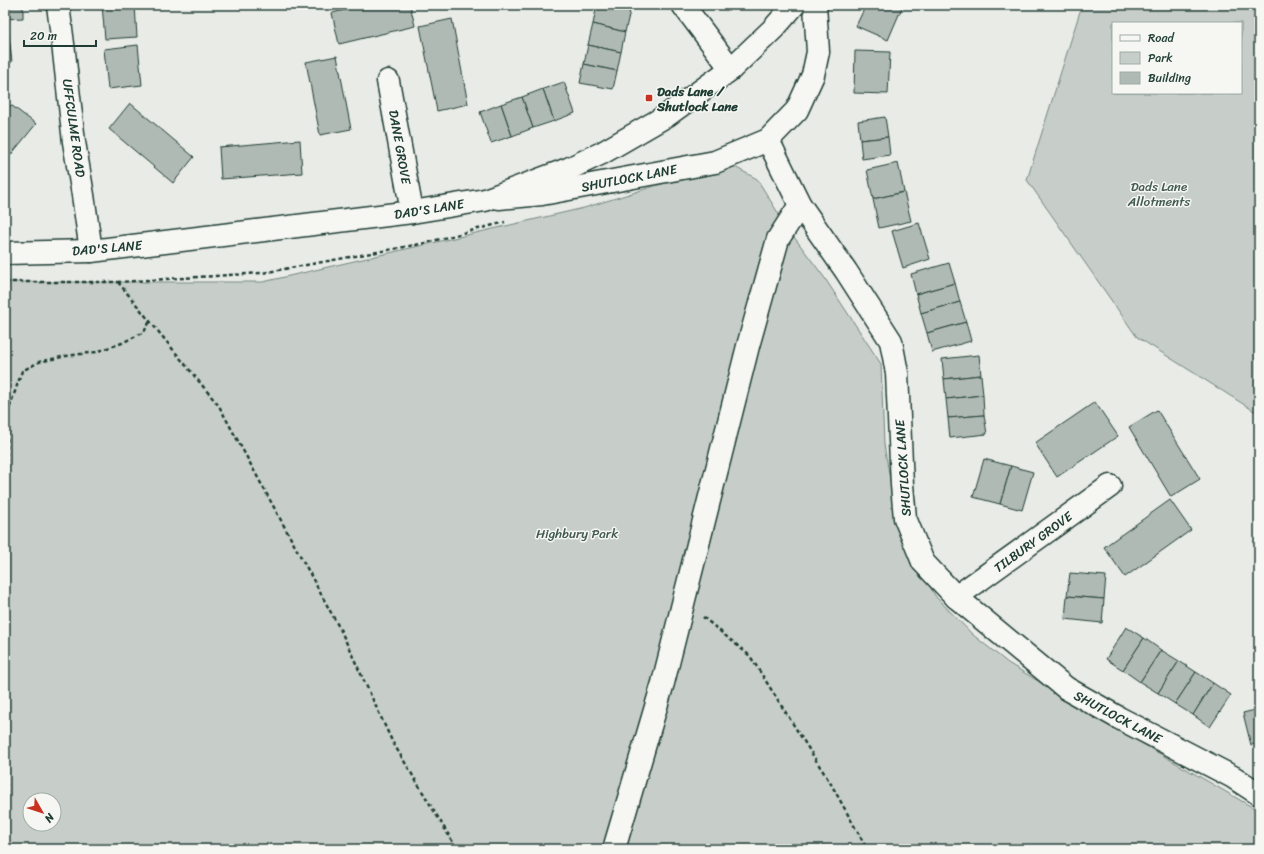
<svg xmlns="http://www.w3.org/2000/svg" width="1264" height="854" font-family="Sriracha,sans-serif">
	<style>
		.green { fill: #c7cec9; stroke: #73867e; fill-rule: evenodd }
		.building { fill: #b0bab5; stroke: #1f3d34 }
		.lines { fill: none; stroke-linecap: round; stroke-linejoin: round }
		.minor-casing { stroke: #1f3d34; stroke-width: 25 }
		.tertiary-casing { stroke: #1f3d34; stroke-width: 25 }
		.path { stroke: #1f3d34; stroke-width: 2.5; stroke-dasharray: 4 3; stroke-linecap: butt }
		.minor { stroke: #f6f6f2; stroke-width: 22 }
		.tertiary { stroke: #f6f6f2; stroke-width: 22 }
		.poi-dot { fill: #c8321e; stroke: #f6f6f2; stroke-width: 1.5 }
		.labels { text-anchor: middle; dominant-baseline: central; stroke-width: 3; stroke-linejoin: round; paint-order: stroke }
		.poi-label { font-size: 13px; font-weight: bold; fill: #1f3d34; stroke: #f6f6f2; text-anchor: start }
		.street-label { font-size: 13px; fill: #1f3d34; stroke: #f6f6f2 }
		.park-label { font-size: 13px; fill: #415a52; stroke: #f6f6f2 }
	</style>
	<rect width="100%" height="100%" fill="#e9ebe7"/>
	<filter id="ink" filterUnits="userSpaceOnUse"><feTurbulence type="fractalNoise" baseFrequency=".025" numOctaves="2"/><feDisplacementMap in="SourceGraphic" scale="8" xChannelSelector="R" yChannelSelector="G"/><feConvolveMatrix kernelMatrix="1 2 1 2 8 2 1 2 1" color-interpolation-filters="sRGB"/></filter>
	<g filter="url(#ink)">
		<!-- green -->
		<g class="green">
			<path d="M1082,5H1259V414L1137,337L1027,180ZM1113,23H1241V93H1113Z"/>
			<path d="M733,166L757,179L788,229L824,277L881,364L884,444L899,534L936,597L972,634L1008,663L1143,744L1259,811V849H5V282H263L584,208L690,175ZM30,800H54V824H30Z"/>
		</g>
		<!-- building -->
		<g class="building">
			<path d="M5,5H23V18L5,19Z"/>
			<path d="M102,5H135L137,37L105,39Z"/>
			<path d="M366,5H410L415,26L339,44L332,13Z"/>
			<path d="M597,5L630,11L625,32L593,24Z"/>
			<path d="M866,5H903L888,40L856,26Z"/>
			<path d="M452,19L468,104L437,111L420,26Z"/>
			<path d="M593,24L625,32L621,52L588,45Z"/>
			<path d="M5,28H8L12,62L5,63Z"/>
			<path d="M138,45L142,85L108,89L104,49Z"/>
			<path d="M588,45L621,52L617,71L584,64Z"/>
			<path d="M855,51L890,52L888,94L854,93Z"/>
			<path d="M337,56L351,129L320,135L306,62Z"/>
			<path d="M584,64L617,71L613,89L580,83Z"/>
			<path d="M564,82L575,113L554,121L543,89Z"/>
			<path d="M543,89L554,121L533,128L522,97Z"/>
			<path d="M522,97L533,128L512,136L501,104Z"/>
			<path d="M130,103L194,157L173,183L109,129Z"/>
			<path d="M501,104L512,136L491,143L480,112Z"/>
			<path d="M11,105L36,124L5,162V113Z"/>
			<path d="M885,117L888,137L860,140L858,121Z"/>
			<path d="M888,137L890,155L862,159L860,140Z"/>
			<path d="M300,140L302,173L221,179L219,147Z"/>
			<path d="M898,163L904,192L873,199L867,170Z"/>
			<path d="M904,192L911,221L879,228L873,199Z"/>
			<path d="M919,223L930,259L903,268L892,231Z"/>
			<path d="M949,263L955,283L916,294L911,274Z"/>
			<path d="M955,283L960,302L921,313L916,294Z"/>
			<path d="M960,302L966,322L927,333L921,313Z"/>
			<path d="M966,322L971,341L932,352L927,333Z"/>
			<path d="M979,355L981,375L944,379L942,359Z"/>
			<path d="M981,375L983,395L946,399L944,379Z"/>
			<path d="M983,395L984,415L948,418L946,399Z"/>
			<path d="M1095,402L1118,436L1057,477L1035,443Z"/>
			<path d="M1157,410L1200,479L1171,497L1129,427Z"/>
			<path d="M984,415L987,434L950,438L948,418Z"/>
			<path d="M984,459L1011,466L1000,504L973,497Z"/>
			<path d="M1011,466L1033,472L1022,510L1000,504Z"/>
			<path d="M1170,500L1191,530L1125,577L1104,547Z"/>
			<path d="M1070,573L1106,576L1104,599L1067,596Z"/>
			<path d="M1067,596L1104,599L1102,623L1065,619Z"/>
			<path d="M1126,627L1144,638L1123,670L1106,659Z"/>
			<path d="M1144,638L1161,650L1140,682L1123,670Z"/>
			<path d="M1161,650L1179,661L1158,693L1140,682Z"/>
			<path d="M1179,661L1196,672L1175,704L1158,693Z"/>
			<path d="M1196,672L1213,683L1193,715L1175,704Z"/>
			<path d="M1213,683L1231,695L1210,727L1193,715Z"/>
			<path d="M1259,709V743L1251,745L1243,713Z"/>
		</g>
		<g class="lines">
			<!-- minor casing -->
			<g class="minor-casing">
				<g id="minor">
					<path d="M58,5L64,52L74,142L83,195L91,251"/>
					<path d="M683,5L731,69"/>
					<path d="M388,81L412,212"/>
					<path d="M768,140L800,205L846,271L891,341L897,373L902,485L905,518L923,562L956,597L1066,688L1119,718L1233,777L1259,794"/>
					<path d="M499,198L542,194L715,162L768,140L797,110L813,75L818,52L815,5"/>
					<path d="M956,597L1110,486"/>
					<path d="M614,849L663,683L748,346L778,239L800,205"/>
				</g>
			</g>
			<!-- tertiary casing -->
			<g class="tertiary-casing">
				<path id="tertiary" d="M5,253L91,251L412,212L485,200L568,169L602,153L666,116L731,69L774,28L794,5"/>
			</g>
			<!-- path -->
			<g class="path">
				<path d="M5,282H118L262,273L421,244L505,222"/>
				<path d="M118,282L219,406L341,631L392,741L457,849"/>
				<path d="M5,505L8,412L22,371L39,362L66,356L96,352L122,343L144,332L150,321"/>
				<path d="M703,617L750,656L831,784L867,849"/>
				<path d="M5,741L7,819L5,834"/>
			</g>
			<!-- minor -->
			<use href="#minor" class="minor"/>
			<!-- tertiary -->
			<use href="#tertiary" class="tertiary"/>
		</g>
	</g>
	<!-- markers -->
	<rect class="poi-dot" x="645" y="94" width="8" height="8" rx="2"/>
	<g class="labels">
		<!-- poi labels -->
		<g class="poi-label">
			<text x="657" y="91">Dads Lane /<tspan x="657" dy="15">Shutlock Lane</tspan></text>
		</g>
		<!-- street labels -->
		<g class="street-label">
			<text transform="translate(74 128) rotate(82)">UFFCULME ROAD</text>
			<text transform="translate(400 147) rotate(80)">DANE GROVE</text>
			<text transform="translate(629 178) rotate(-11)">SHUTLOCK LANE</text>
			<text transform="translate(429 209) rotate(-9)">DAD'S LANE</text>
			<text transform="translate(107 248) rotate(-5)">DAD'S LANE</text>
			<text transform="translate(903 468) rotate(-94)">SHUTLOCK LANE</text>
			<text transform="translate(1033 542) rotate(-36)">TILBURY GROVE</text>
			<text transform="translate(1118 717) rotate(28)">SHUTLOCK LANE</text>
		</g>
		<!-- park labels -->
		<g class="park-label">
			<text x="1159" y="186">Dads Lane<tspan x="1159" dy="15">Allotments</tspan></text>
			<text x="577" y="533">Highbury Park</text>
		</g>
	</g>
	<!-- margin -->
	<rect width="1264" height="854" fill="none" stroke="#f6f6f2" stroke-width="20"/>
	<rect x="10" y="10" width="1244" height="834" fill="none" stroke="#1f3d34" stroke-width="1.5" filter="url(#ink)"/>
	<!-- legend -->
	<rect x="1112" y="22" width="130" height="72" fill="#f6f6f2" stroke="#a0aca6"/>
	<rect x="1120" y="35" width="20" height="6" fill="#f6f6f2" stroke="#a0aca6"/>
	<text x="1148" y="42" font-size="12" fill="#1f3d34">Road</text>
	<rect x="1120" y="52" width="20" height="12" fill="#c7cec9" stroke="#a0aca6"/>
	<text x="1148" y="62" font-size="12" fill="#1f3d34">Park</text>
	<rect x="1120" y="72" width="20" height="12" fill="#b0bab5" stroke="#a0aca6"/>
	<text x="1148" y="82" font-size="12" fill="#1f3d34">Building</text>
	<!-- north arrow -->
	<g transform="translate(42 812) rotate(129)"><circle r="19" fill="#f6f6f2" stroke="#a0aca6"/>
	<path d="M0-3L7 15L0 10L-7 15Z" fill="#c8321e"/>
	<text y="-6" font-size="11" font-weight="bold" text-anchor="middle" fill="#1f3d34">N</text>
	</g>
	<!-- scale -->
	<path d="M24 40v6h72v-6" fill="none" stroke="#1f3d34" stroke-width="2"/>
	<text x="30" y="40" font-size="12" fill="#1f3d34" stroke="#f6f6f2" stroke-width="3" paint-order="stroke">20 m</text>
</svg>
